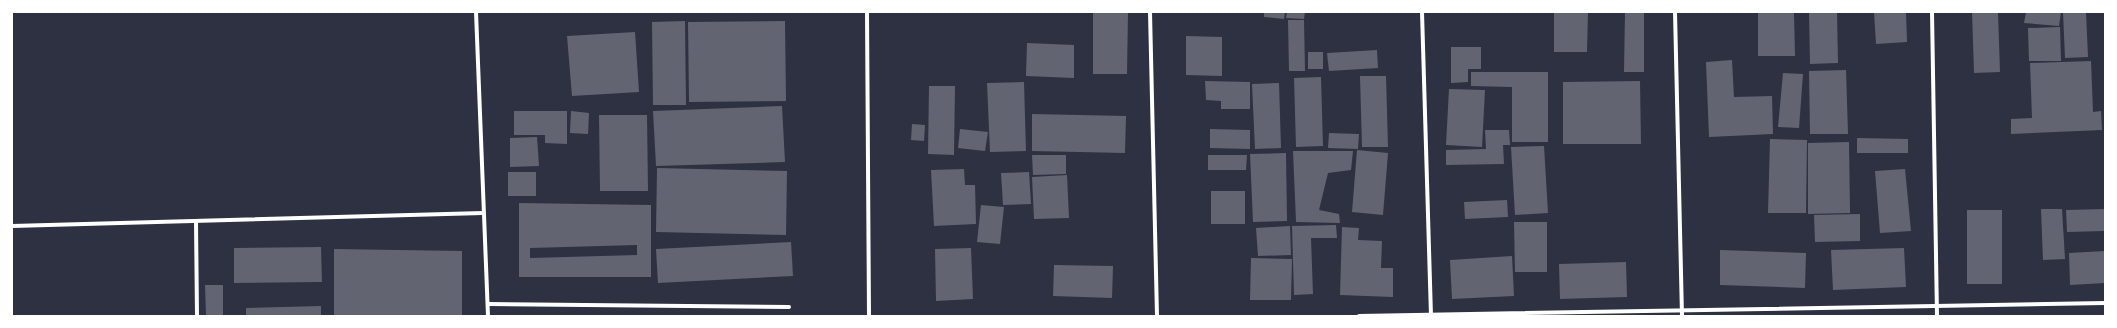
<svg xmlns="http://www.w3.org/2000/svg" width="2117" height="328" font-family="'Golos Text',sans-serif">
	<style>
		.building { fill: #626471; fill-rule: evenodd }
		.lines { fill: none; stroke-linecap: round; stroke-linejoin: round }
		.minor { stroke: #fff; stroke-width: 4 }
	</style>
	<rect width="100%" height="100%" fill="#2d3142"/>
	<!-- building -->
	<g class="building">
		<path d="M1093,12H1128L1127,74H1093Z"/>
		<path d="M1264,12H1285L1284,19L1264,17Z"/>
		<path d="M1287,12H1305L1304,19L1286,18Z"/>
		<path d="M1554,12H1588L1587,52H1554Z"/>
		<path d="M1625,12H1644V72H1624Z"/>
		<path d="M1758,12H1794L1795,56H1758Z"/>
		<path d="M1809,12H1837L1838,63L1810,64Z"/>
		<path d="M1874,12H1906L1907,42L1876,44Z"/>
		<path d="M1972,12H1998L2000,72L1974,73Z"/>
		<path d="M2026,12H2061L2059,26L2024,23Z"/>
		<path d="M2063,12H2086L2088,57L2065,58Z"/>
		<path d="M1288,20H1304L1305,71H1289Z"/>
		<path d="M685,21L686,105H653L652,22Z"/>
		<path d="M785,21L786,101L689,102L688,22Z"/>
		<path d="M2060,27L2061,61H2029L2028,28Z"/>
		<path d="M635,32L639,92L572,96L567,36Z"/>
		<path d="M1186,36L1222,37V76L1186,75Z"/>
		<path d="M1027,43L1074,45V78L1026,76Z"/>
		<path d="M1451,47H1481V69H1468V82L1451,83Z"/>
		<path d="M1377,50L1378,68L1329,71L1327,53Z"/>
		<rect x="1308" y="52" width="15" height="17"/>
		<path d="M1732,60L1734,97L1772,96L1773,134L1709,137L1706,62Z"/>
		<path d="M2091,61L2093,112L2101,111L2102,130L2011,134V119L2032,118L2030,63Z"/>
		<path d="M1846,70L1848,134H1810L1809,71Z"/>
		<path d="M1471,72H1548V142H1512V87L1471,86Z"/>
		<path d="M1783,73L1803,74L1799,128L1778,127Z"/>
		<path d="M1360,76H1386L1388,147H1362Z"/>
		<path d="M1321,77L1323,146L1296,147L1294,78Z"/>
		<path d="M1205,81L1250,82V109H1221V101L1206,100Z"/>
		<path d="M1640,81L1641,144H1563V82Z"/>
		<path d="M1024,82L1026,151L990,152L987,83Z"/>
		<path d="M1279,83L1281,148L1255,149L1252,84Z"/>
		<path d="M929,86H955L954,155L928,154Z"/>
		<path d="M1449,89L1485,90L1482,147L1446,145Z"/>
		<path d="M782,106L785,162L656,166L653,111Z"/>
		<path d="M514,111H567V144L545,143V135H514Z"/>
		<path d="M571,111L589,113L588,134L570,133Z"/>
		<path d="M1032,114L1126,116L1125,153L1032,151Z"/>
		<path d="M599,115H647L648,191H600Z"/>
		<path d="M912,124L925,125L924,141L911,140Z"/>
		<path d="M960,129L988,132L985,151L958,148Z"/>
		<path d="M1210,129L1250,130V149L1210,148Z"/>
		<path d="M1485,130H1509L1510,145H1503L1504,164L1446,165V150L1486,149Z"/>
		<path d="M1329,133L1359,134L1358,149L1328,148Z"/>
		<path d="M537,137L539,166L510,167V138Z"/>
		<path d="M1857,138L1908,139V153H1857Z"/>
		<path d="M1770,139L1807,140L1806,213H1768Z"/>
		<path d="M1849,142L1850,213L1808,214V143Z"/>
		<path d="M1544,146L1548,213L1515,215L1511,147Z"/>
		<path d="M1357,150L1388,153L1383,215L1352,212Z"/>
		<path d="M1293,151H1353L1351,170L1328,173L1319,210L1339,214L1340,223L1296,222Z"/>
		<path d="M1286,153L1287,221L1253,222L1250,154Z"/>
		<path d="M1032,155H1066V174L1033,175Z"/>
		<path d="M1208,155H1247L1246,170H1208Z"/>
		<path d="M657,168L787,171L786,235L656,232Z"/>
		<path d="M964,169L965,185H975L976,224L934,226L931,170Z"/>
		<path d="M1905,169L1911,231L1880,233L1875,171Z"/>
		<rect x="508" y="172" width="28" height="24"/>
		<path d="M1029,172L1031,204L1003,205L1001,173Z"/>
		<path d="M1067,175L1069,218L1034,219L1032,177Z"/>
		<rect x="1211" y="191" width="34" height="33"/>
		<path d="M1507,200L1508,217L1465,219L1464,202Z"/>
		<path d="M519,203L651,205V277H519ZM637,245V255L530,258V248Z"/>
		<path d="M981,205L1004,207L1000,244L977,242Z"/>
		<path d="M2041,209H2062L2065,259L2043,260Z"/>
		<path d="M2105,209V231L2067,232L2066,210Z"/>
		<rect x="1967" y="210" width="35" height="74"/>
		<path d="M1860,214V241L1815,242L1814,215Z"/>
		<path d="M1514,222H1547V272H1515Z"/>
		<path d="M1336,225L1337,238H1311L1313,294L1294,295L1292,226Z"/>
		<path d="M1290,226L1291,255L1258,256L1256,228Z"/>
		<path d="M1342,227L1359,228L1358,240L1382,241L1381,268H1393V297L1340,295Z"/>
		<path d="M791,242L793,276L658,283L656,249Z"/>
		<path d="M321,247L322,282L234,283V248Z"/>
		<path d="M971,248L973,299L936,301L935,249Z"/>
		<path d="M1904,248L1906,287L1833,290L1831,250Z"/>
		<path d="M334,249L462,251V316H334Z"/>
		<path d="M1720,250L1806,253L1805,288L1720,285Z"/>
		<path d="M2105,251V283L2070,285L2069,253Z"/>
		<path d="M1512,256L1514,296L1452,299L1450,260Z"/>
		<path d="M1251,258L1292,259L1291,300H1250Z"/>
		<path d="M1626,262L1627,297L1560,299L1559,264Z"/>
		<path d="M1054,265L1113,266L1112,298L1053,296Z"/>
		<path d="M205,285H223V316H206Z"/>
		<path d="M321,306V316H246V308Z"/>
	</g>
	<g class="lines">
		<!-- minor -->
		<g class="minor">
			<path d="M476,12L488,316"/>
			<path d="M867,12L869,316"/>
			<path d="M1150,12L1157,316"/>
			<path d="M1422,12L1431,316"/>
			<path d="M1675,12L1682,316"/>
			<path d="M1932,12L1937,316"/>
			<path d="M196,221L197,316"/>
			<path d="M12,226L483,213"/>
			<path d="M488,304L789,307"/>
			<path d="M1359,316L2105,303"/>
		</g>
	</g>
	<!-- border -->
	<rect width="2117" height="328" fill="none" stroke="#ffffff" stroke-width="26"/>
</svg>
